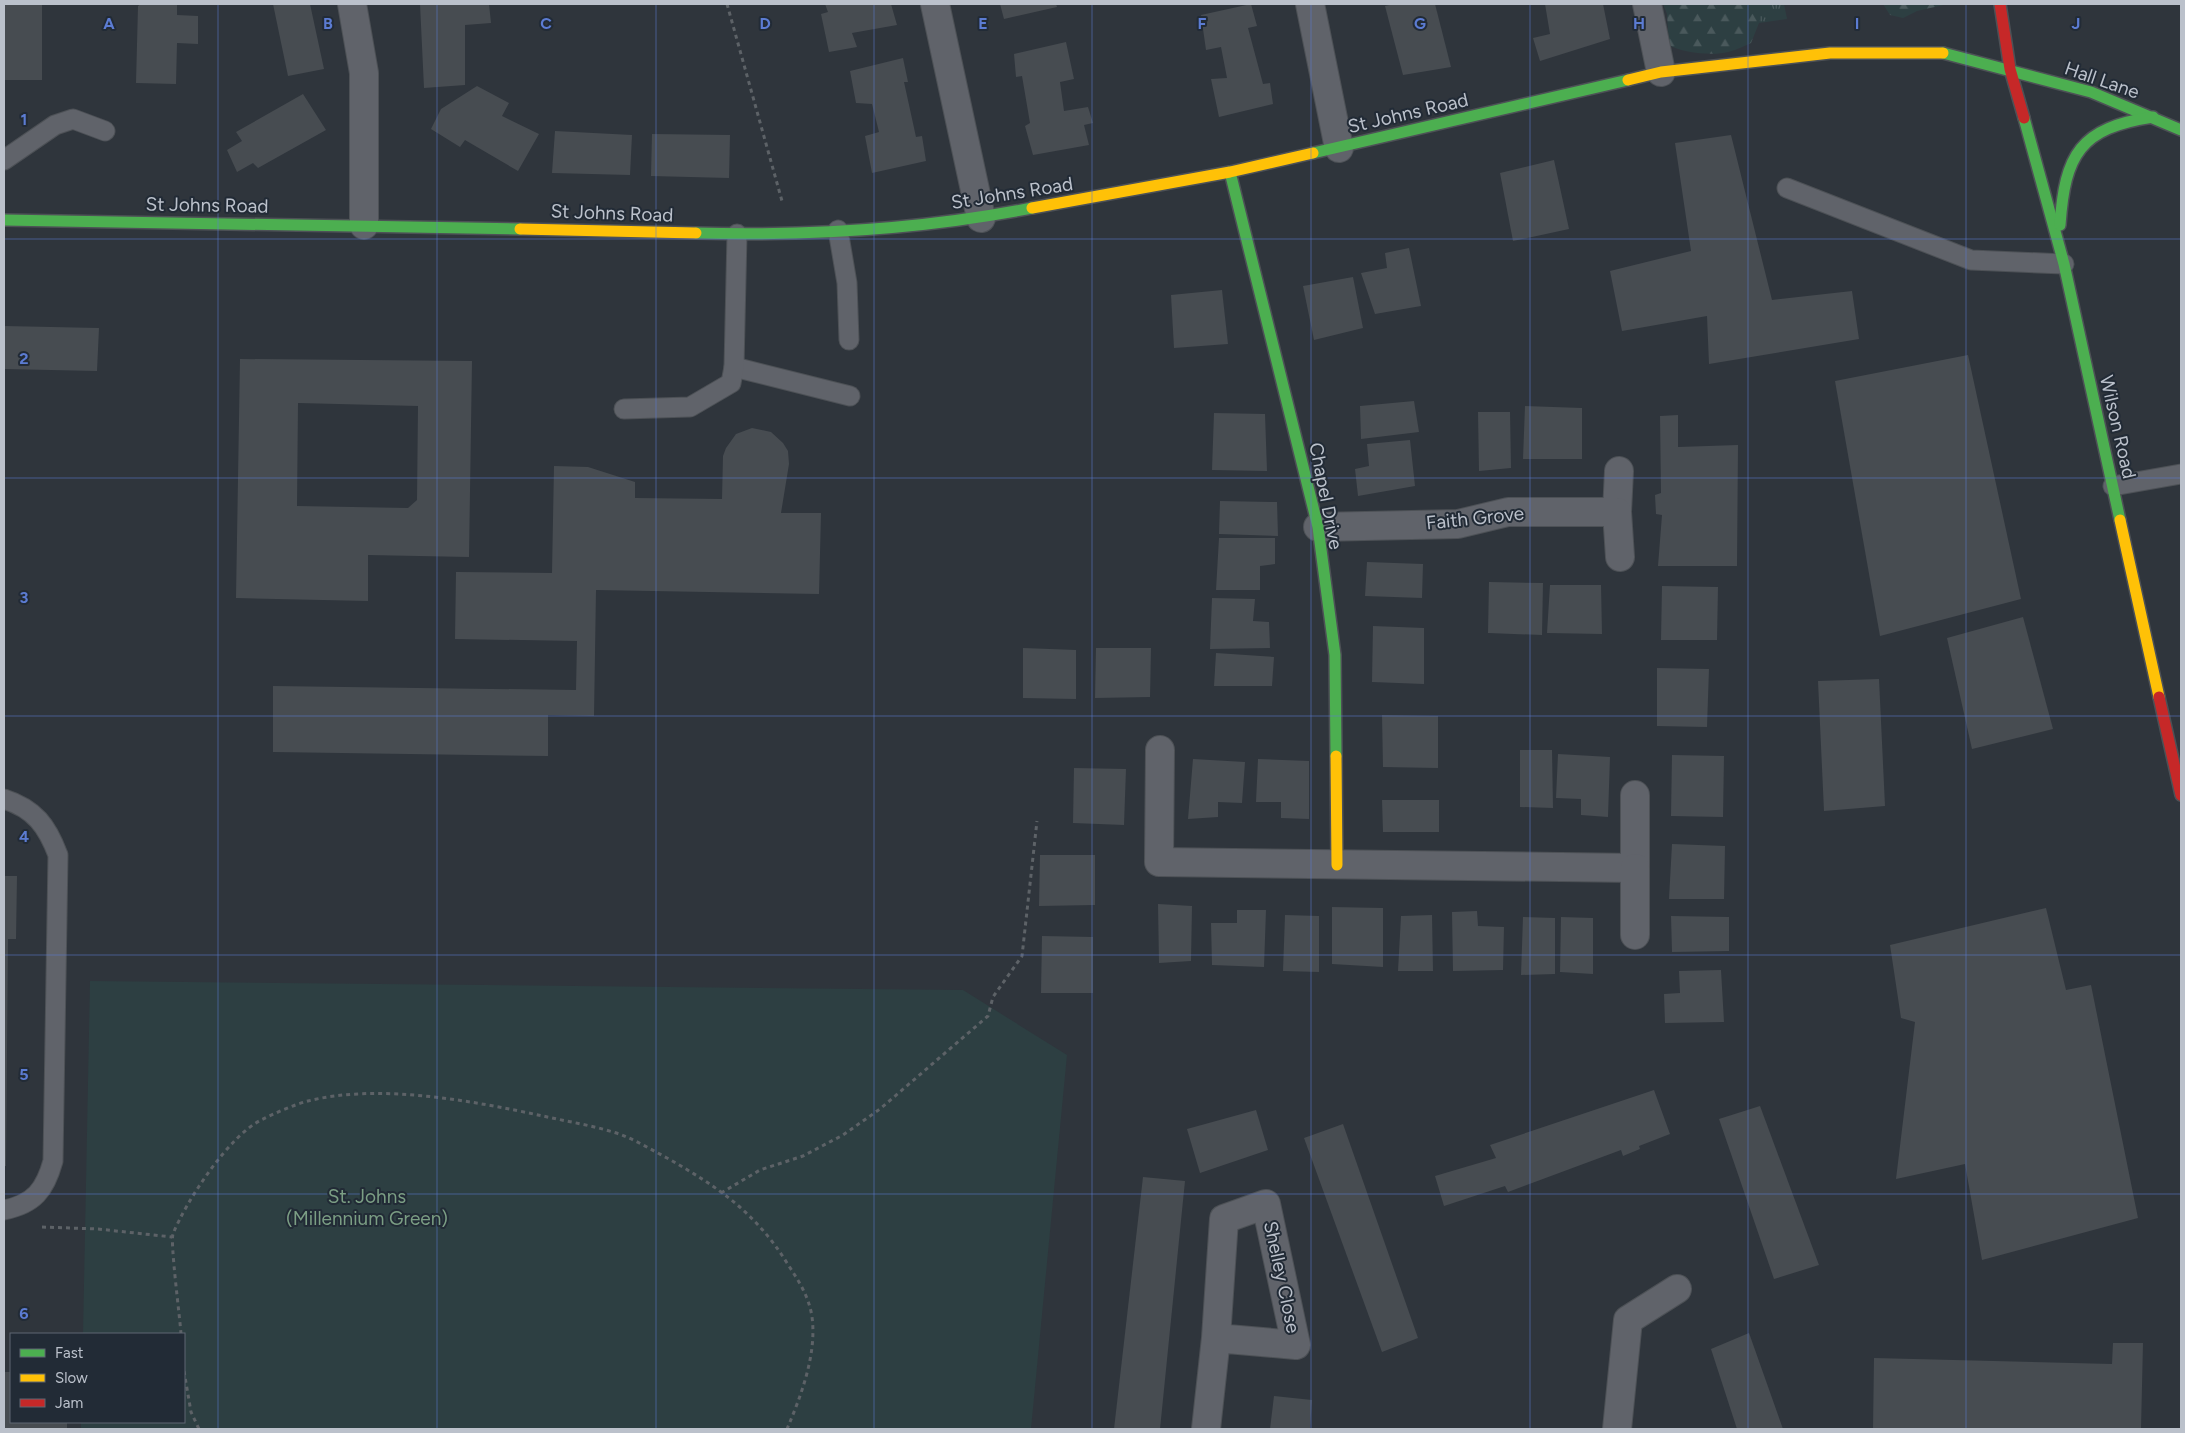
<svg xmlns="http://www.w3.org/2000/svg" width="2185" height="1433" font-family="Figtree,sans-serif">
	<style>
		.grass { fill: url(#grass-tufts) }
		.forest { fill: url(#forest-firs) }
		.green { fill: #2d3f42 }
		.building { fill: #474c51; fill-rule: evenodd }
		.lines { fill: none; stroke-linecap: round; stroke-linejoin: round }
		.lane-casing { stroke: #4d5156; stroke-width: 21 }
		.street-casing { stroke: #4d5156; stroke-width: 30 }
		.fast-casing { stroke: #4d5156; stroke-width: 14 }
		.slow-casing { stroke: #4d5156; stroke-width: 14 }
		.jam-casing { stroke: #4d5156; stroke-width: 14 }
		.path { stroke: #5d6267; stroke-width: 3; stroke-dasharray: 4 4; stroke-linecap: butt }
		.lane { stroke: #60636a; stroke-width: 19 }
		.street { stroke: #60636a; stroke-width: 28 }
		.fast { stroke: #4caf50; stroke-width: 11 }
		.slow { stroke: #ffc107; stroke-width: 11 }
		.jam { stroke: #c62828; stroke-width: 11 }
		.grid { fill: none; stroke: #5c7cd3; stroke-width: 1; stroke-opacity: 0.55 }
		.labels { text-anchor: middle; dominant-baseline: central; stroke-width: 4; stroke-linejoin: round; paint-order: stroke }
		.street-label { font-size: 19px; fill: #bbc1cb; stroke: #222b36 }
		.park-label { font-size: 19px; fill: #7b9e84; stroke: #222b36 }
		.grid-label { font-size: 16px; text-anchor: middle; font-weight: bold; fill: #5c7cd3; stroke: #222b36; stroke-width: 4; stroke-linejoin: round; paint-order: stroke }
	</style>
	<defs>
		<pattern id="grass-tufts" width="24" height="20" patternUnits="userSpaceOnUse" patternTransform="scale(1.25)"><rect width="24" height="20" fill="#2d3f42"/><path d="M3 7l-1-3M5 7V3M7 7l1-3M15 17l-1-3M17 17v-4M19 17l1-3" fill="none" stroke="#4a595c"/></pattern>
		<pattern id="forest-firs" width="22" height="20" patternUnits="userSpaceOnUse" patternTransform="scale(1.25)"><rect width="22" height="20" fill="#2d3f42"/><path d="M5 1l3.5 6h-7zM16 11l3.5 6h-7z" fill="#4a595c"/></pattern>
	</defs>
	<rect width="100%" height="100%" fill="#2f353c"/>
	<!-- grass -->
	<path class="grass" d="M1677,4H1784L1787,19L1759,23Z"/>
	<!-- forest -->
	<g class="forest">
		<path d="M1663,4H1758L1760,7L1759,23L1751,43C1744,46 1736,50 1728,52C1714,56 1682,53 1669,45L1667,14Z"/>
		<path d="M1883,4H1948L1917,11L1903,18L1890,15Z"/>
	</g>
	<!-- green -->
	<path class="green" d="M90,981L963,990L1067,1055L1031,1429H81V1422H184V1334H83Z"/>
	<!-- building -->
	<g class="building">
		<rect x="4" y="4" width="38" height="76"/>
		<path d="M141,4H177V15L198,16V44L177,43L176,84L136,83L138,6Z"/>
		<path d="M273,4H310L324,69L288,76Z"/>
		<path d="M420,4H489L491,23L465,25V85L424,88Z"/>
		<path d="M825,4H891L897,25L852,33L857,47L829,52L821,14L828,12Z"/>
		<path d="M1000,4H1056L1057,7L1004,19Z"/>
		<path d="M1251,4L1257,26L1248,28L1263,84L1270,83L1273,104L1219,117L1211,79L1227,78L1221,47L1206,50L1201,15Z"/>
		<path d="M1394,4H1435L1451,67L1403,75L1385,6Z"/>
		<path d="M1545,4H1603L1610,39L1540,61L1533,38L1550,34Z"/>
		<path d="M1066,42L1074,79L1060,82L1064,111L1088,107L1093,123L1084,125L1089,145L1033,155L1025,126L1030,123L1022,76L1016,77L1014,54Z"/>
		<path d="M903,58L908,82H904L916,137L922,136L926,161L872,173L865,136L879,132L872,104L856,103L850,71Z"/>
		<path d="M477,86L509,103L502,116L539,134L518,171L465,140L460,147L431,129L441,109Z"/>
		<path d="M303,94L326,130L258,168L253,163L237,172L227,150L242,141L236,132Z"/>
		<path d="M555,131L632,135L630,175L552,173Z"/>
		<path d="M652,134L730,135L729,178L651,176Z"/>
		<path d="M1731,135L1772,300L1852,291L1859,339L1709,364L1707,316L1622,331L1610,271L1691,251L1675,143Z"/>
		<path d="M1554,160L1569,229L1513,241L1500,173Z"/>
		<path d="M1409,248L1421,306L1375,314L1361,273L1387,268L1385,253Z"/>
		<path d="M1353,277L1363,328L1314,340L1303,286Z"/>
		<path d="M1222,290L1228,344L1174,348L1171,295Z"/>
		<path d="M4,326L99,328L97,371L4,369Z"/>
		<path d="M1968,355L2021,599L1880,636L1835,381Z"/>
		<path d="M240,359L472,361L469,557L368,555V601L236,598ZM298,403L418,406L417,500L408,508L297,506Z"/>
		<path d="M1414,401L1419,432L1361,439L1360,406Z"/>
		<path d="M1525,406L1582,408V459H1523Z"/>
		<path d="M1478,412H1510L1511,468L1479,471Z"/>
		<path d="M1214,413L1265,414L1267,471L1212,470Z"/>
		<path d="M1678,415V447L1738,445L1737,566H1658L1662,515L1656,514L1655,495L1661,493L1660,416Z"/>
		<path d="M752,428L771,432L783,443L788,451L789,464L781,513H821L819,594L596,590L594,716L548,715V756L273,752V686L576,690L577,641L455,639L456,572L552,573L554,466L588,467L635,482V498L722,499L723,456L726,448L736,434Z"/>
		<path d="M1410,440L1415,486L1358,496L1355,469L1369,466L1367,444Z"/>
		<path d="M1220,501L1277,502L1278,536L1219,534Z"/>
		<path d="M1219,538H1275V564L1260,566V590H1216Z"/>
		<path d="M1367,562L1423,564L1422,598L1365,596Z"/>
		<path d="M1489,582L1543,583L1542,635L1488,633Z"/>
		<path d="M1550,585H1601L1602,634L1547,633Z"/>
		<path d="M1662,586L1718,587L1717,640H1661Z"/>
		<path d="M1212,598L1255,599L1253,621L1269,622L1270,648L1210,649Z"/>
		<path d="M2023,617L2053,729L1972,749L1947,638Z"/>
		<path d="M1373,626L1424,628V684L1372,682Z"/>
		<path d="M1023,648L1076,650V699L1023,698Z"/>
		<path d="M1096,648H1151L1150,697L1095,698Z"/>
		<path d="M1216,653L1274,657L1272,686H1214Z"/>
		<path d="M1657,668L1709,669L1707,727L1657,726Z"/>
		<path d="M1879,679L1885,806L1824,811L1818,681Z"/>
		<path d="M1382,715L1438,716V768L1383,767Z"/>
		<path d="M1520,750H1552L1553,808L1520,807Z"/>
		<path d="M1558,754L1610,757L1608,817L1581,815V799L1556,798Z"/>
		<path d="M1672,755L1724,756L1723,817L1671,816Z"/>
		<path d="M1193,759L1245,762L1242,803L1218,802V817L1188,819Z"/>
		<path d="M1258,759L1309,761V819L1281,818V802H1256Z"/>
		<path d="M1074,768L1126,769L1124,825L1073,823Z"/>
		<path d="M1382,800H1439V832H1383Z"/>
		<path d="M1672,844L1725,846L1724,899H1669Z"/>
		<path d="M1040,855H1095V905L1039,906Z"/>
		<path d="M4,876H17L16,939H8L6,1166H4Z"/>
		<path d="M1158,904L1192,906L1191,961L1159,963Z"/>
		<path d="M1332,907L1383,908V967L1332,964Z"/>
		<path d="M2046,908L2066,990L2091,985L2138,1218L1982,1260L1965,1164L1896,1179L1915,1022L1901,1018L1890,945Z"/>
		<path d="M1237,910H1266L1264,967L1212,965L1211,923H1237Z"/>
		<path d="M1477,911L1478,926L1504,927L1503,970L1453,971L1452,912Z"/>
		<path d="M1285,915L1319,916V972L1283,971Z"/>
		<path d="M1432,915L1433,971H1398L1401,916Z"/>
		<path d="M1671,916L1729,917V951L1672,952Z"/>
		<path d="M1523,917L1555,918V974L1521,975Z"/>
		<path d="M1561,917L1593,918V974L1560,972Z"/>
		<path d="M1042,936L1093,937V993H1041Z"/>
		<path d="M1721,970L1724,1022L1665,1023L1664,994L1680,993L1679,971Z"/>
		<path d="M1654,1090L1670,1134L1639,1146L1640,1149L1623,1156L1621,1150L1508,1192L1505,1186L1444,1206L1435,1176L1496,1158L1490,1145Z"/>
		<path d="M1760,1106L1819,1265L1774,1279L1719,1119Z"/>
		<path d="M1256,1110L1268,1150L1200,1173L1187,1129Z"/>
		<path d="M1343,1124L1418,1338L1382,1352L1304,1138Z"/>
		<path d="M1143,1177L1185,1181L1160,1429H1114Z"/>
		<path d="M1749,1333L1783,1429H1737L1711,1349Z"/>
		<path d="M2113,1343H2143L2141,1429H1873L1874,1358L2112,1364Z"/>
		<path d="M4,1372H11V1422H67V1429H4Z"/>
		<path d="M1274,1396L1312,1400L1310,1429H1270Z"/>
	</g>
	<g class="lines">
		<!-- lane casing -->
		<g class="lane-casing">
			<g id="lane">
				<path d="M4,160L55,125L73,119L105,131"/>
				<path d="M1787,188L1971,260L2064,264"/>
				<path d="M838,230L847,283L849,340"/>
				<path d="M734,367L850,396"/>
				<path d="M624,409L690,407L731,383L734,367L737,234"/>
				<path d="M2113,486L2181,474"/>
				<path d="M4,799C35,809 47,826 58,855L53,1161C45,1190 34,1204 4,1210"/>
			</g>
		</g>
		<!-- street casing -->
		<g class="street-casing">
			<g id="street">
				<path d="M352,4L364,73V225"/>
				<path d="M935,4L981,218"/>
				<path d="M1310,4L1339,148"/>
				<path d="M1647,4L1661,72"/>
				<path d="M1617,512L1619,471"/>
				<path d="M1318,527L1458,524L1508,512H1617L1620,557"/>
				<path d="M1160,750L1159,862L1635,868V795"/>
				<path d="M1635,868V935"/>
				<path d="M1206,1429L1216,1338L1224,1219L1266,1204L1296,1345L1216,1338"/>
				<path d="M1617,1429L1628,1320L1677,1289"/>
			</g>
		</g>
		<!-- fast casing -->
		<g class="fast-casing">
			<g id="fast">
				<path d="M1943,53L2091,92L2181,130"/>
				<path d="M2024,118L2064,264L2120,520"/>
				<path d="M1313,153L1628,80"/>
				<path d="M1230,172L1318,527L1335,655L1336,756"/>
				<path d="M4,220L520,229"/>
				<path d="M2060,225C2065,154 2080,128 2153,117"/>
				<path d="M696,233C806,236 924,229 1032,208"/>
			</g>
		</g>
		<!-- slow casing -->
		<g class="slow-casing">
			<g id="slow">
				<path d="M1628,80L1661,72L1830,53H1943"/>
				<path d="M1032,208L1230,172L1313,153"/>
				<path d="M520,229L696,233"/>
				<path d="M2120,520L2159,697"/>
				<path d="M1336,756L1337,865"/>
			</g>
		</g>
		<!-- jam casing -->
		<g class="jam-casing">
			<g id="jam">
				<path d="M2000,4L2010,69L2024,118"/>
				<path d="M2159,697L2181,795"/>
			</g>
		</g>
		<!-- path -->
		<g class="path">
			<path d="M727,4L782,201"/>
			<path d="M721,1193L760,1170L803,1156L843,1135L880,1109L988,1016L993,997L1022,956L1037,821"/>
			<path d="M42,1227L98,1229L172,1237"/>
			<path d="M181,1334C180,1318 170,1242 173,1234C186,1201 229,1136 261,1120C275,1113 293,1105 308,1101C379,1083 473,1101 543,1116C569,1122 597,1126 622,1135C637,1141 652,1150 667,1158C718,1187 755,1212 787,1263C798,1280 809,1296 812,1317C817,1354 801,1396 787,1429"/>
			<path d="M184,1371L191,1412L199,1429"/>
		</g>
		<!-- lane -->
		<use href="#lane" class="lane"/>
		<!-- street -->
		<use href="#street" class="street"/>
		<!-- fast -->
		<use href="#fast" class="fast"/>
		<!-- slow -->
		<use href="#slow" class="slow"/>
		<!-- jam -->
		<use href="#jam" class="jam"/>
	</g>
	<!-- grid -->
	<path class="grid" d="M218,4V1429M437,4V1429M656,4V1429M874,4V1429M1092,4V1429M1311,4V1429M1530,4V1429M1748,4V1429M1966,4V1429M4,239H2181M4,478H2181M4,716H2181M4,955H2181M4,1194H2181"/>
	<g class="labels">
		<!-- street labels -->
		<g class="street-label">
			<text transform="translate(2102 80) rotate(19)">Hall Lane</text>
			<text transform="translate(1408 113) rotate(-13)">St Johns Road</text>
			<text transform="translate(1012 193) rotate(-9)">St Johns Road</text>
			<text transform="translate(207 205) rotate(1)">St Johns Road</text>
			<text transform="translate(612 213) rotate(2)">St Johns Road</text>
			<text transform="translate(2118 427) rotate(77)">Wilson Road</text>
			<text transform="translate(1326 496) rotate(79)">Chapel Drive</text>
			<text transform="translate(1475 518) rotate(-6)">Faith Grove</text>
			<text transform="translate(1282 1277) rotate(78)">Shelley Close</text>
		</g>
		<!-- park labels -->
		<g class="park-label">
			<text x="367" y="1196">St. Johns<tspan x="367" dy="22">(Millennium Green)</tspan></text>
		</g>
	</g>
	<g class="grid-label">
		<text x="109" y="29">A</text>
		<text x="328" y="29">B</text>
		<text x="546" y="29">C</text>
		<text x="765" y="29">D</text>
		<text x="983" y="29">E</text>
		<text x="1202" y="29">F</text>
		<text x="1420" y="29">G</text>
		<text x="1639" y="29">H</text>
		<text x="1857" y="29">I</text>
		<text x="2076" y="29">J</text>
		<text x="24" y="125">1</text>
		<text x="24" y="364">2</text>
		<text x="24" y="603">3</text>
		<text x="24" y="842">4</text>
		<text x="24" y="1080">5</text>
		<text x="24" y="1319">6</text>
	</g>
	<!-- border -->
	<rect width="2185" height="1433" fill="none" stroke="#bbc1cb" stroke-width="10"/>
	<!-- legend -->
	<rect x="10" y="1333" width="175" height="90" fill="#222b36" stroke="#5f6772"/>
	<rect x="20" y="1349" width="25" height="8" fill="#4caf50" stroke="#5f6772"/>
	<text x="55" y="1358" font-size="15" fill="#bbc1cb">Fast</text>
	<rect x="20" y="1374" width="25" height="8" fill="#ffc107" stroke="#5f6772"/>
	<text x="55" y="1383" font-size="15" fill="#bbc1cb">Slow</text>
	<rect x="20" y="1399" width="25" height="8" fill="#c62828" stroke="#5f6772"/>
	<text x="55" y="1408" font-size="15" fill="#bbc1cb">Jam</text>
</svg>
